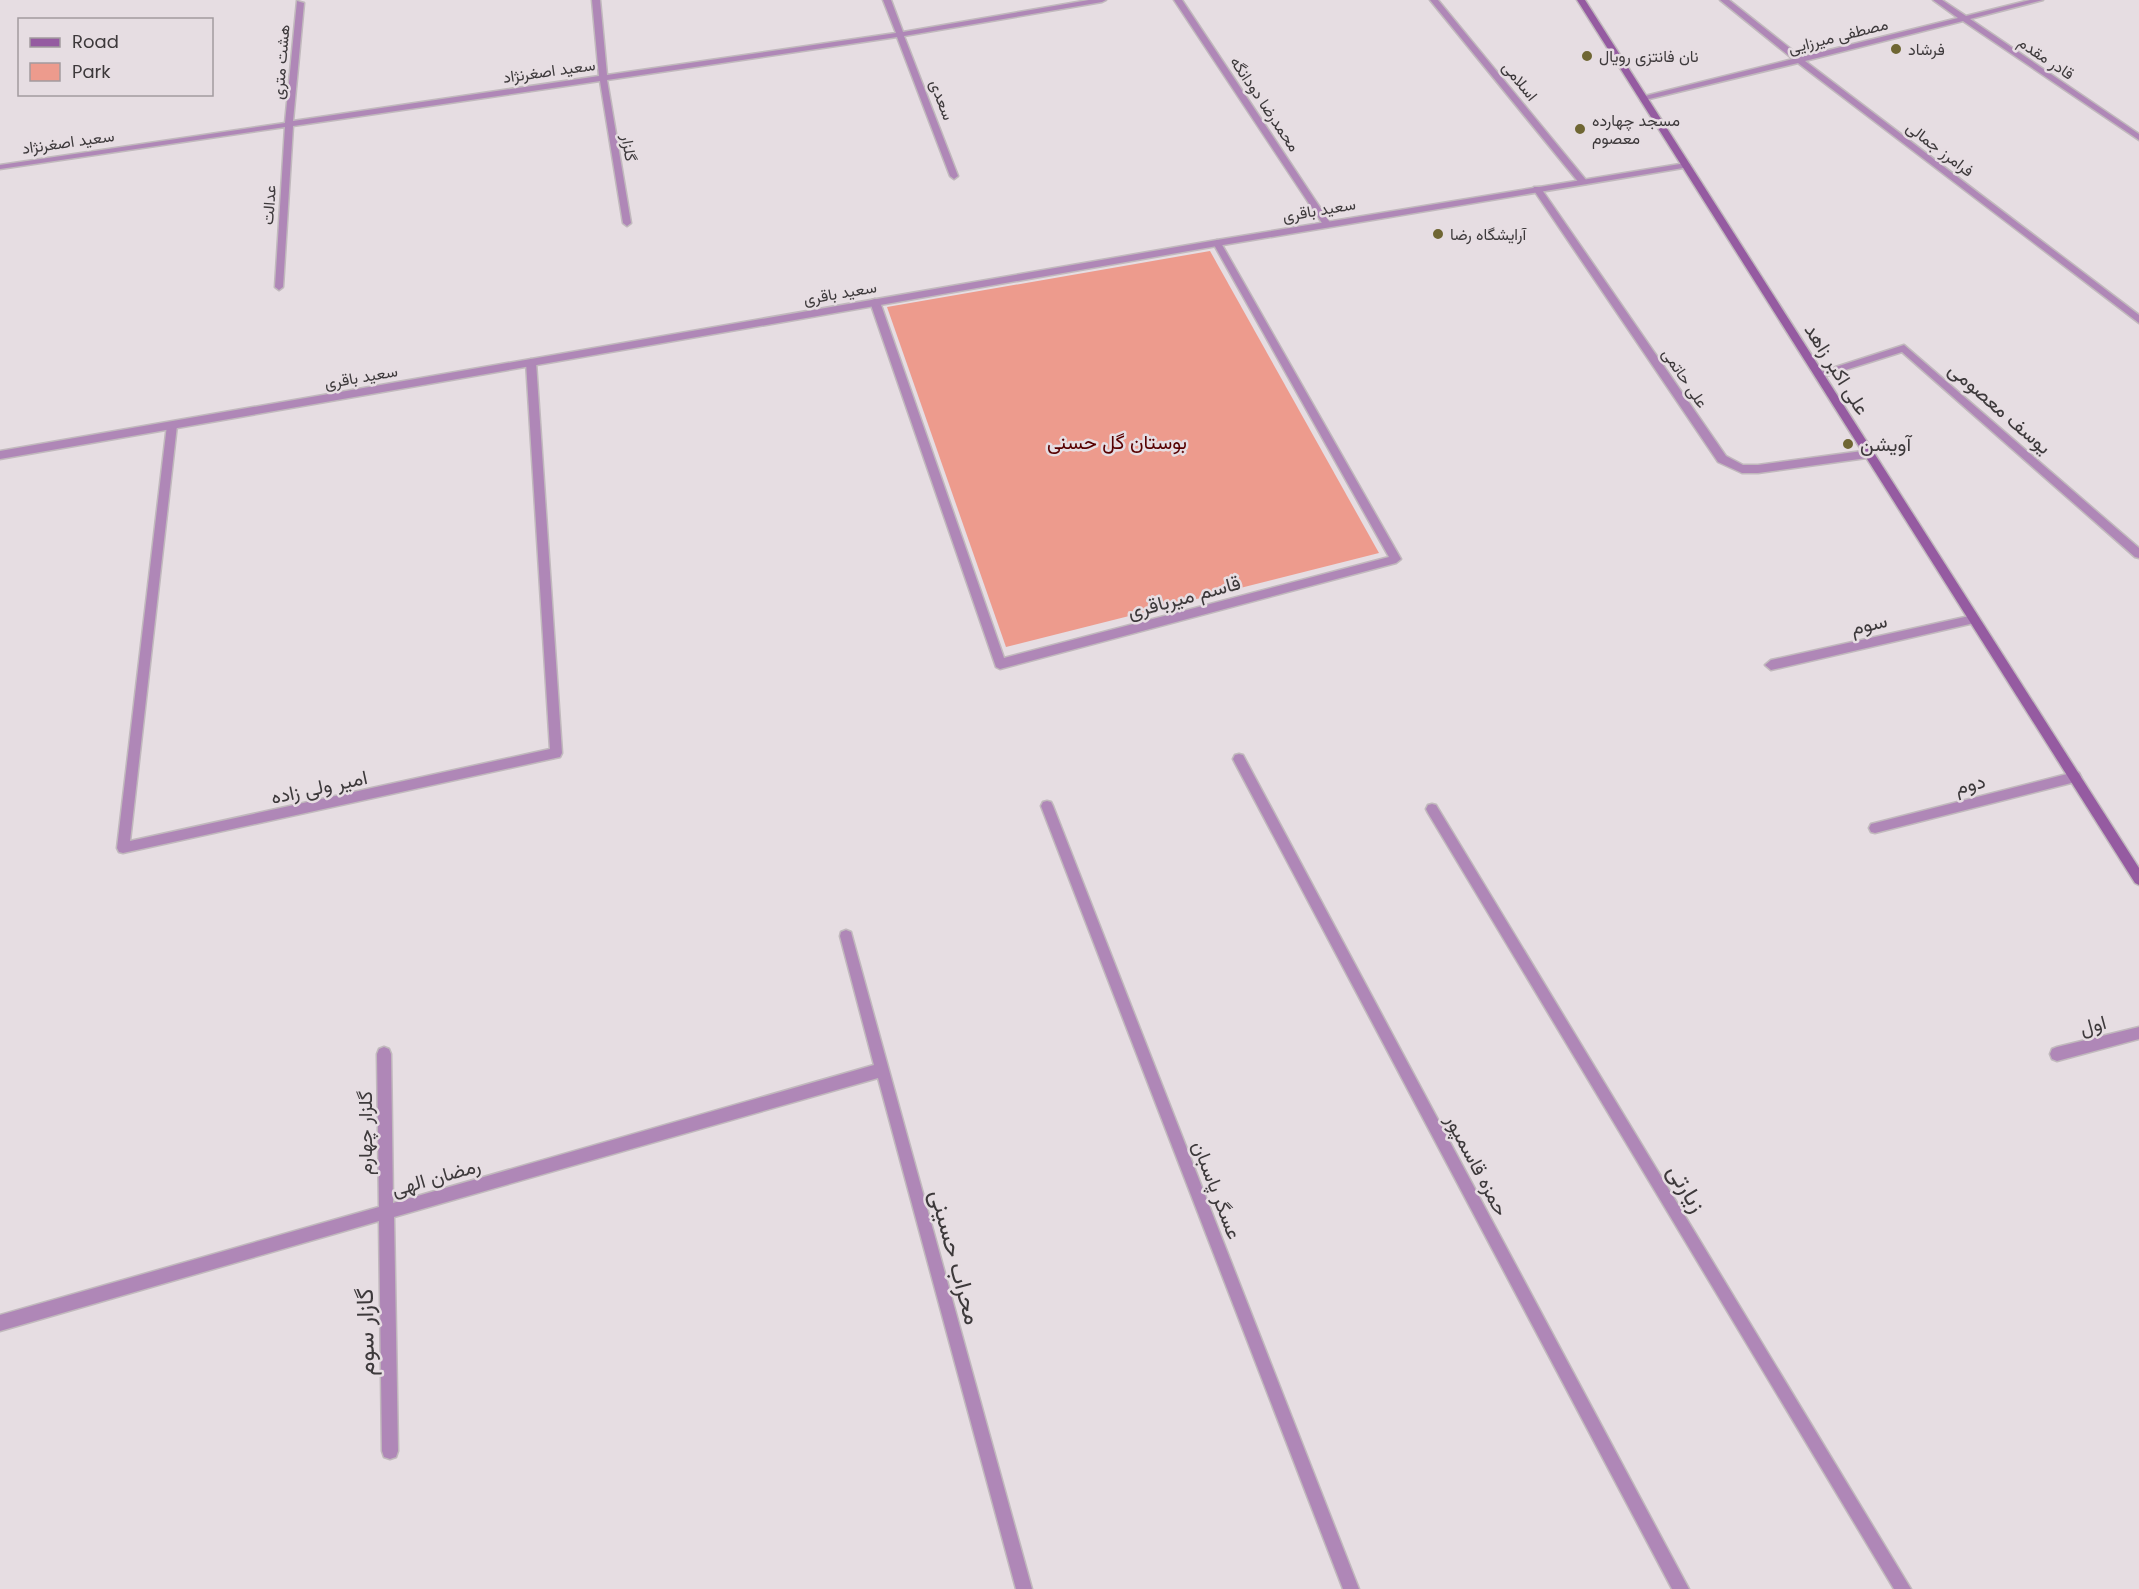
<svg xmlns="http://www.w3.org/2000/svg" width="2139" height="1589" font-family="Poppins,Vazirmatn,sans-serif">
	<style>
		.green { fill: #ed9b8d }
		.lines { fill: none; stroke-linecap: round; stroke-linejoin: round }
		.minor-casing { stroke: #c1b9bd; stroke-width: 3 }
		.tertiary-casing { stroke: #c1b9bd; stroke-width: 3 }
		.secondary-casing { stroke: #c1b9bd; stroke-width: 3 }
		.minor { fill: #af87b7; fill-rule: evenodd }
		.tertiary { fill: #af87b7; fill-rule: evenodd }
		.secondary { fill: #955ba1; fill-rule: evenodd }
		.poi-dot { fill: #6f6633; stroke: #e6dde2; stroke-width: 2 }
		.labels { text-anchor: middle; dominant-baseline: central; stroke-width: 5; stroke-linejoin: round; paint-order: stroke }
		.far-street-label { font-size: 16px; fill: #3d393b; stroke: #e6dde2 }
		.far-poi-label { font-size: 16px; fill: #3d393b; stroke: #e6dde2; text-anchor: start }
		.street-label { font-size: 20px; fill: #3d393b; stroke: #e6dde2 }
		.park-label { font-size: 20px; fill: #570000; stroke: #e6dde2 }
		.poi-label { font-size: 20px; fill: #3d393b; stroke: #e6dde2; text-anchor: start }
		.near-street-label { font-size: 24px; fill: #3d393b; stroke: #e6dde2 }
	</style>
	<rect width="100%" height="100%" fill="#e6dde2"/>
	<!-- green -->
	<path class="green" d="M1210,251L1379,553L1006,647L887,307Z"/>
	<g class="lines">
		<!-- minor casing -->
		<g class="minor-casing">
			<g id="minor">
				<path d="M592,0H600L607,75L896,33L883,0H891L903,32L1089,0H1106L1102,2L904,36L958,176L954,179L950,176L897,37L607,80L631,223L627,226L623,223L600,81L293,126L283,287L279,290L275,287L285,127L0,169V165L285,123L297,1L304,3L293,121L599,76Z"/>
				<path d="M1174,0H1182L1331,224L1330,226H1324Z"/>
				<path d="M1430,0H1438L1586,180V184H1580Z"/>
				<path d="M1720,0H1729L1801,57L1958,18L1933,0H1942L1966,16L2030,0H2043L1970,19L2139,134V140L1963,21L1805,61L2139,315V323L1798,63L1641,101V97L1793,59Z"/>
				<path d="M1534,187H1540L1726,456L1743,465H1758L1870,450L1875,454L1874,457L1758,473H1742L1718,462L1533,189Z"/>
				<path d="M1217,240L1221,243L1401,559L1396,563L1000,669L996,667L870,302L872,300L875,299L880,302L1004,658L1389,557L1213,243Z"/>
				<path d="M1904,345L2139,548V558L2135,557L1902,352L1820,378L1815,375L1817,373Z"/>
				<path d="M531,359L536,362L562,753L560,757L123,853L119,852L117,848L167,425L172,422L177,425L130,841L550,749L526,362Z"/>
				<path d="M1974,615L1979,619L1974,623L1771,670L1765,665L1771,660Z"/>
				<path d="M1239,754L1243,755L1689,1589H1672L1235,763L1233,759L1235,755Z"/>
				<path d="M2075,772L2079,773L2081,777L2079,781L2075,782L1875,833L1871,832L1869,828L1871,824L1875,823Z"/>
				<path d="M1047,801L1051,802L1053,806L1359,1589H1343L1041,806L1043,802Z"/>
				<path d="M1432,804L1436,805L1911,1589H1894L1428,813L1426,809L1428,805Z"/>
				<path d="M846,930L851,932L852,936L1032,1589H1016L878,1078L394,1217L398,1451L396,1457L390,1459L384,1457L382,1451L379,1221L0,1331V1315L379,1207L377,1054L379,1049L384,1047L389,1049L391,1054L393,1203L874,1065L840,936L841,932Z"/>
				<path d="M2139,1027V1039L2057,1061L2052,1059L2050,1054L2052,1049L2057,1047Z"/>
			</g>
		</g>
		<!-- tertiary casing -->
		<g class="tertiary-casing">
			<path id="tertiary" d="M1686,163L1690,165L1689,167L1217,246L0,459V451L1217,240Z"/>
		</g>
		<!-- secondary casing -->
		<g class="secondary-casing">
			<path id="secondary" d="M1577,0H1585L2139,868V885L2135,883Z"/>
		</g>
		<!-- minor -->
		<use href="#minor" class="minor"/>
		<!-- tertiary -->
		<use href="#tertiary" class="tertiary"/>
		<!-- secondary -->
		<use href="#secondary" class="secondary"/>
	</g>
	<!-- markers -->
	<g class="poi-dot">
		<circle cx="1896" cy="49" r="6"/>
		<circle cx="1587" cy="56" r="6"/>
		<circle cx="1580" cy="129" r="6"/>
		<circle cx="1438" cy="234" r="6"/>
		<circle cx="1848" cy="444" r="6"/>
	</g>
	<g class="labels">
		<!-- far-street labels -->
		<g class="far-street-label">
			<text transform="translate(1838 36) rotate(-14)">مصطفی میرزایی</text>
			<text transform="translate(2046 58) rotate(34)">قادر مقدم</text>
			<text transform="translate(281 62) rotate(-85)">هشت متری</text>
			<text transform="translate(549 71) rotate(-8)">سعید اصغرنژاد</text>
			<text transform="translate(1520 81) rotate(51)">اسلامی</text>
			<text transform="translate(942 100) rotate(70)">سعدی</text>
			<text transform="translate(1265 104) rotate(56)">محمدرضا دودانگه</text>
			<text transform="translate(68 142) rotate(-8)">سعید اصغرنژاد</text>
			<text transform="translate(629 148) rotate(81)">گلزار</text>
			<text transform="translate(1940 149) rotate(37)">فرامرز جمالی</text>
			<text transform="translate(269 205) rotate(-86)">عدالت</text>
			<text transform="translate(1319 210) rotate(-10)">سعید باقری</text>
			<text transform="translate(840 293) rotate(-10)">سعید باقری</text>
			<text transform="translate(361 377) rotate(-10)">سعید باقری</text>
			<text transform="translate(1685 378) rotate(56)">علی حاتمی</text>
		</g>
		<!-- far-poi labels -->
		<g class="far-poi-label">
			<text x="1908" y="49">فرشاد</text>
			<text x="1599" y="56">نان فانتزی رویال</text>
			<text x="1592" y="120">مسجد چهارده<tspan x="1592" dy="18">معصوم</tspan></text>
			<text x="1450" y="234">آرایشگاه رضا</text>
		</g>
		<!-- street labels -->
		<g class="street-label">
			<text transform="translate(1837 369) rotate(58)">علی اکبر زاهد</text>
			<text transform="translate(2000 408) rotate(41)">یوسف معصومی</text>
			<text transform="translate(1184 597) rotate(-15)">قاسم میرباقری</text>
			<text transform="translate(1869 624) rotate(-13)">سوم</text>
			<text transform="translate(1970 784) rotate(-14)">دوم</text>
			<text transform="translate(319 787) rotate(-12)">امیر ولی زاده</text>
			<text transform="translate(2093 1025) rotate(-15)">اول</text>
			<text transform="translate(365 1133) rotate(-90)">گلزار چهارم</text>
			<text transform="translate(1477 1165) rotate(62)">حمزه قاسمپور</text>
			<text transform="translate(436 1177) rotate(-16)">رمضان الهی</text>
			<text transform="translate(1217 1190) rotate(69)">عسگر پاسبان</text>
		</g>
		<!-- park labels -->
		<g class="park-label">
			<text x="1117" y="442">بوستان گل حسنی</text>
		</g>
		<!-- poi labels -->
		<g class="poi-label">
			<text x="1860" y="444">آویشن</text>
		</g>
		<!-- near-street labels -->
		<g class="near-street-label">
			<text transform="translate(1687 1188) rotate(59)">زیارتی</text>
			<text transform="translate(956 1257) rotate(75)">محراب حسینی</text>
			<text transform="translate(365 1332) rotate(-91)">گازار سوم</text>
		</g>
	</g>
	<!-- legend -->
	<rect x="18" y="18" width="195" height="78" fill="#e6dde2" stroke="#a29b9f" stroke-width="1.5"/>
	<rect x="30" y="38" width="30" height="9" fill="#955ba1" stroke="#a29b9f" stroke-width="1.5"/>
	<text x="72" y="48" font-size="18" fill="#3d393b">Road</text>
	<rect x="30" y="63" width="30" height="18" fill="#ed9b8d" stroke="#a29b9f" stroke-width="1.5"/>
	<text x="72" y="78" font-size="18" fill="#3d393b">Park</text>
</svg>
